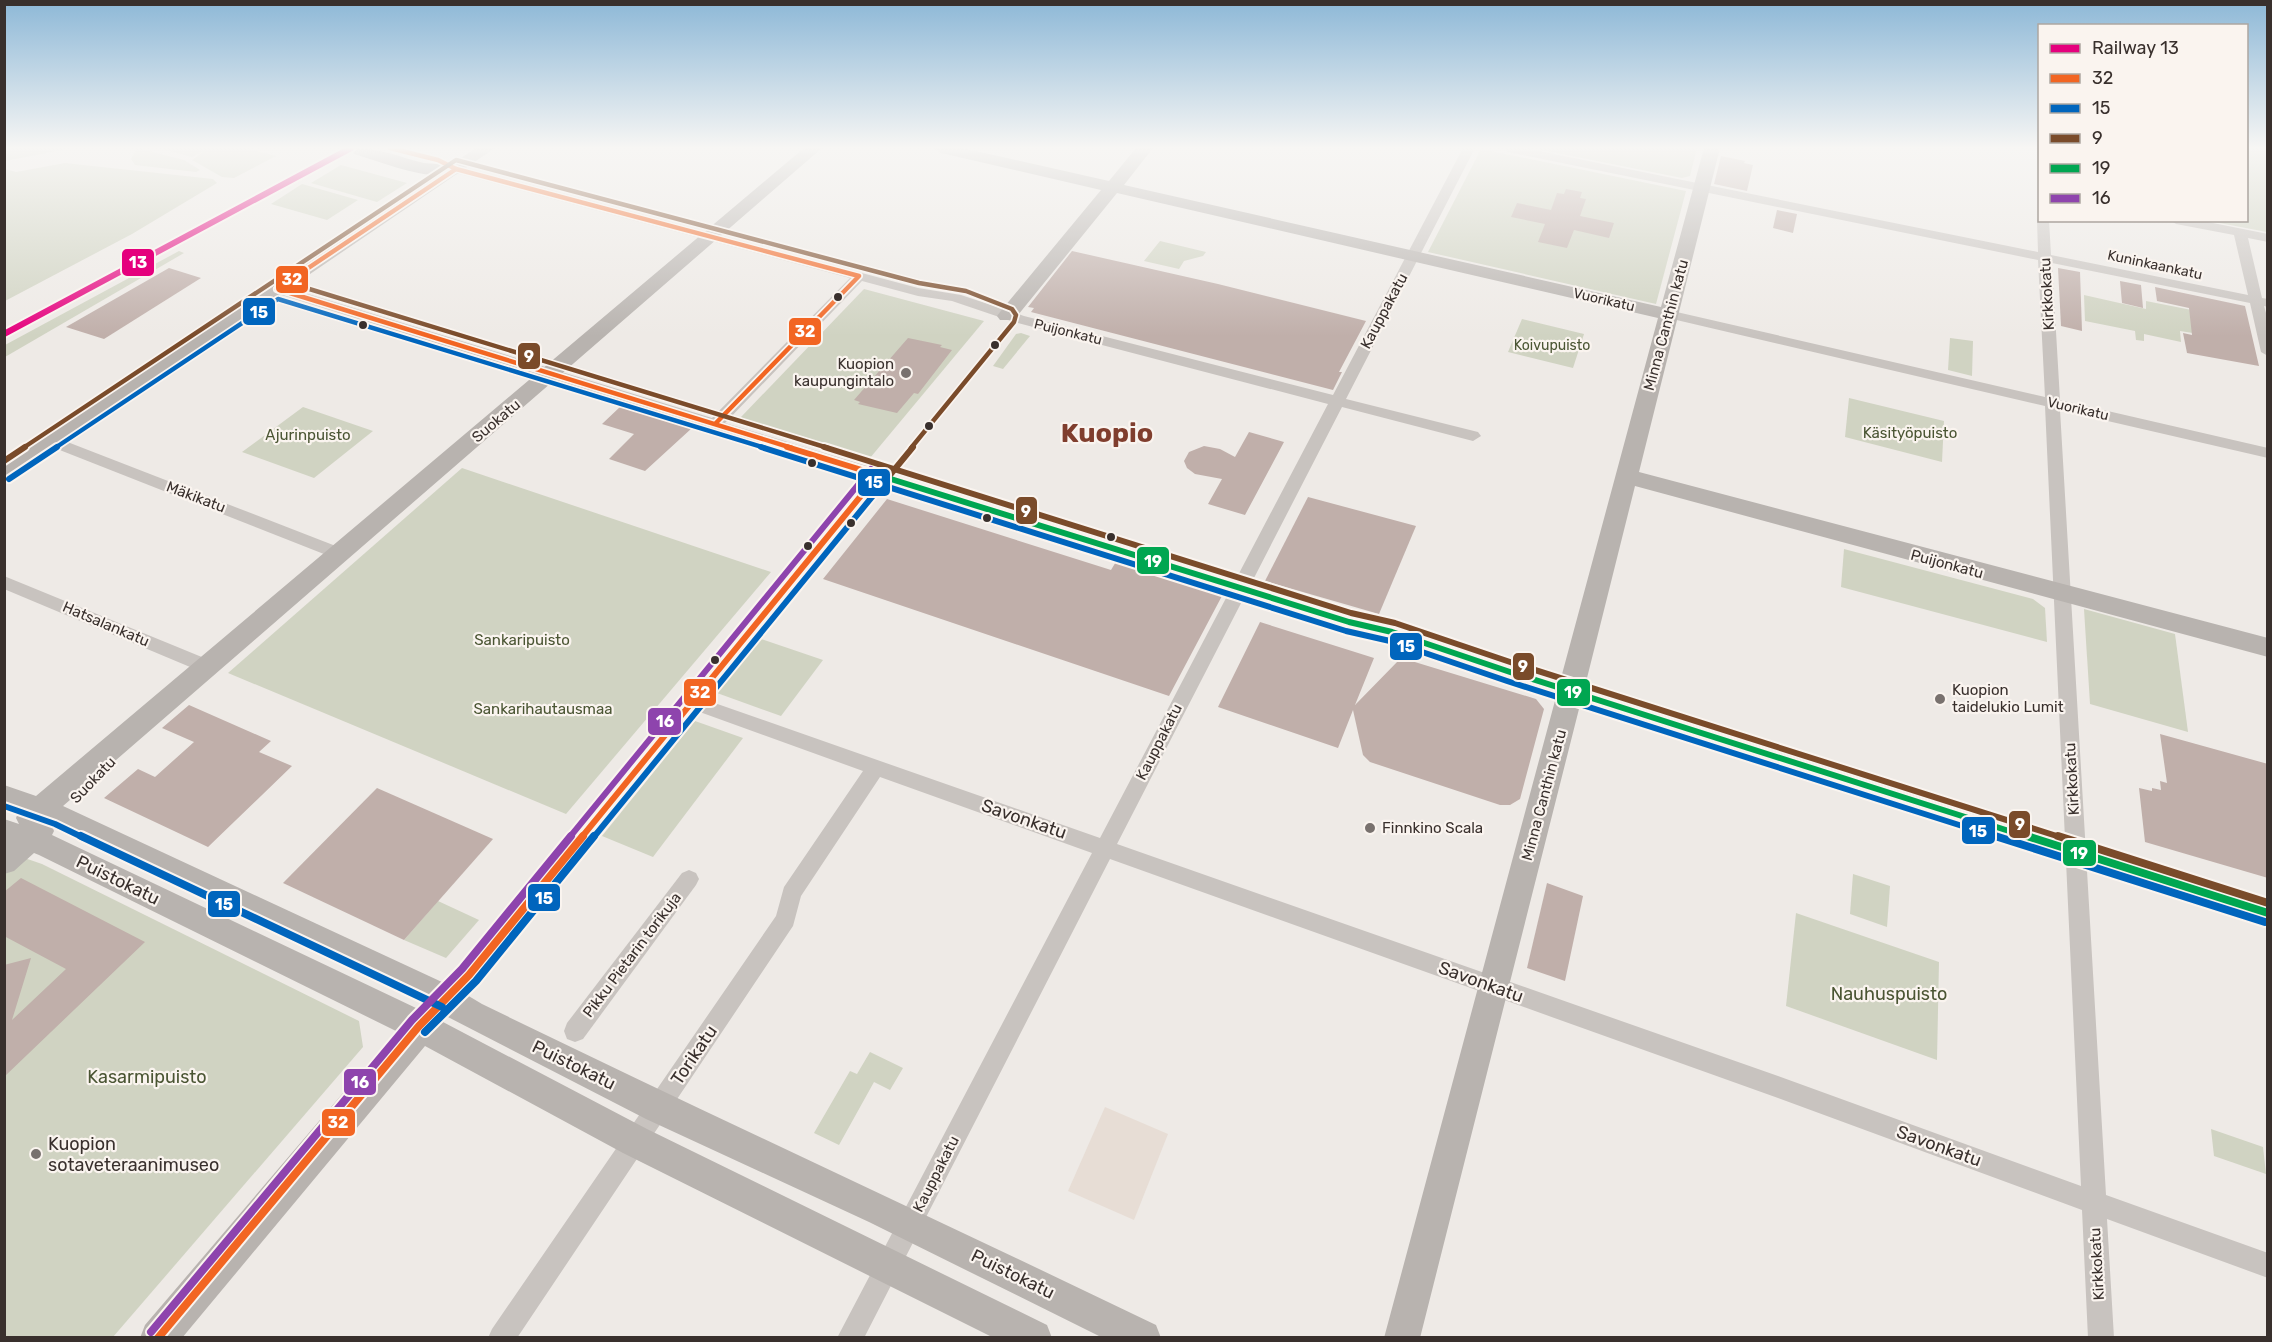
<svg xmlns="http://www.w3.org/2000/svg" width="2272" height="1342" font-family="Rubik,sans-serif">
	<style>
		.green { fill: #d0d3c2 }
		.plaza { fill: #e7ddd5 }
		.building { fill: #c0afaa }
		.lines { fill: none; stroke-linecap: round; stroke-linejoin: round }
		.street { fill: #c8c3bf; fill-rule: evenodd }
		.secondary { fill: #b8b3af; fill-rule: evenodd }
		.primary { fill: #ada7a4; fill-rule: evenodd }
		.bus-1-far2-casing { stroke: #faf4ef; stroke-width: 8 }
		.bus-1-far1-casing { stroke: #faf4ef; stroke-width: 10 }
		.bus-1-casing { stroke: #faf4ef; stroke-width: 12 }
		.bus-2-far2-casing { stroke: #faf4ef; stroke-width: 8 }
		.bus-2-far1-casing { stroke: #faf4ef; stroke-width: 10 }
		.bus-2-casing { stroke: #faf4ef; stroke-width: 12 }
		.bus-3-far2-casing { stroke: #faf4ef; stroke-width: 8 }
		.bus-3-far1-casing { stroke: #faf4ef; stroke-width: 10 }
		.bus-3-casing { stroke: #faf4ef; stroke-width: 12 }
		.bus-4-far1-casing { stroke: #faf4ef; stroke-width: 10 }
		.bus-4-casing { stroke: #faf4ef; stroke-width: 12 }
		.bus-5-far1-casing { stroke: #faf4ef; stroke-width: 10 }
		.bus-5-casing { stroke: #faf4ef; stroke-width: 12 }
		.bus-1-far2 { stroke: #f26522; stroke-width: 4.5 }
		.bus-1-far1 { stroke: #f26522; stroke-width: 6 }
		.bus-1 { stroke: #f26522; stroke-width: 8 }
		.bus-2-far2 { stroke: #0065bd; stroke-width: 4.5 }
		.bus-2-far1 { stroke: #0065bd; stroke-width: 6 }
		.bus-2 { stroke: #0065bd; stroke-width: 8 }
		.bus-3-far2 { stroke: #7a4b2a; stroke-width: 4.5 }
		.bus-3-far1 { stroke: #7a4b2a; stroke-width: 6 }
		.bus-3 { stroke: #7a4b2a; stroke-width: 8 }
		.bus-4-far1 { stroke: #00a651; stroke-width: 6 }
		.bus-4 { stroke: #00a651; stroke-width: 8 }
		.bus-5-far1 { stroke: #8e44ad; stroke-width: 6 }
		.bus-5 { stroke: #8e44ad; stroke-width: 8 }
		.rail-1-casing { stroke: #faf4ef; stroke-width: 10 }
		.rail-1 { stroke: #e5007d; stroke-width: 6 }
		.bus-dot { fill: #39302d; stroke: #faf4ef; stroke-width: 2 }
		.poi-dot { fill: #78716e; stroke: #faf4ef; stroke-width: 2 }
		.labels { text-anchor: middle; dominant-baseline: central; stroke-width: 4.5; stroke-linejoin: round; paint-order: stroke }
		.far-street-label { font-size: 14px; fill: #39302d; stroke: #faf4ef }
		.far-park-label { font-size: 14px; fill: #4a5533; stroke: #faf4ef }
		.street-label { font-size: 15px; fill: #39302d; stroke: #faf4ef }
		.poi-label { font-size: 15px; fill: #39302d; stroke: #faf4ef; text-anchor: start }
		.park-label { font-size: 15px; fill: #4a5533; stroke: #faf4ef }
		.near-street-label { font-size: 18px; fill: #39302d; stroke: #faf4ef }
		.near-park-label { font-size: 18px; fill: #4a5533; stroke: #faf4ef }
		.near-poi-label { font-size: 18px; fill: #39302d; stroke: #faf4ef; text-anchor: start }
		.town-label { font-size: 27px; font-weight: bold; fill: #803e2e; stroke: #faf4ef }
		.line-badge { stroke: #faf4ef; stroke-width: 2 }
		.badge-label { font-size: 16px; text-anchor: middle; font-weight: bold; fill: #fff }
	</style>
	<rect width="100%" height="100%" fill="#eeeae6"/>
	<!-- green -->
	<g class="green">
		<path d="M5,148H72L5,161Z"/>
		<path d="M137,148L184,160L200,170L196,172L135,165L131,159Z"/>
		<path d="M159,148H245L276,156L234,178L222,177L192,160L206,150L192,157Z"/>
		<path d="M1532,148H1697L1690,176L1682,178Z"/>
		<path d="M2247,148H2267V232L2209,221L2246,220Z"/>
		<path d="M1481,149L1686,191L1656,304L1428,252Z"/>
		<path d="M65,163L213,179L217,183L132,234L5,301V169L16,172Z"/>
		<path d="M341,165L407,183L377,202L311,183Z"/>
		<path d="M302,184L358,200L327,220L271,204Z"/>
		<path d="M1160,241L1206,252L1203,256L1184,261L1179,269L1144,261Z"/>
		<path d="M179,251L184,253L5,357V345Z"/>
		<path d="M864,289L984,321L870,458L743,420L741,417Z"/>
		<path d="M2084,295L2146,309V301L2217,315L2199,334L2180,331L2181,342L2144,334V341L2136,340L2135,331L2085,321Z"/>
		<path d="M1522,319L1584,334L1573,368L1508,352Z"/>
		<path d="M1021,333L1030,336L1003,369L993,366L1016,334Z"/>
		<path d="M1950,338L1973,341L1972,376L1948,370Z"/>
		<path d="M1849,398L1944,421L1942,462L1845,437Z"/>
		<path d="M303,407L373,431L314,478L242,452Z"/>
		<path d="M462,468L771,572L566,814L228,673Z"/>
		<path d="M1844,549L2033,599L2045,608L2047,642L1841,587Z"/>
		<path d="M2084,609L2175,634L2188,732L2090,704Z"/>
		<path d="M761,639L823,660L781,716L717,693Z"/>
		<path d="M695,721L743,738L653,857L602,836Z"/>
		<path d="M4,851L42,864L359,1021L363,1047L113,1337H5Z"/>
		<path d="M1853,874L1890,886L1887,927L1850,914Z"/>
		<path d="M438,901L479,920L446,958L404,940Z"/>
		<path d="M1796,913L1939,962L1937,1060L1786,1006Z"/>
		<path d="M870,1052L903,1068L890,1090L874,1082L839,1145L814,1133L850,1071L857,1074Z"/>
		<path d="M2211,1129L2263,1147L2266,1174L2214,1156Z"/>
	</g>
	<!-- plaza -->
	<path class="plaza" d="M1105,1107L1168,1134L1134,1220L1068,1191Z"/>
	<!-- building -->
	<g class="building">
		<path d="M1721,156L1745,161L1744,163L1753,165L1747,191L1714,184Z"/>
		<path d="M1566,189L1582,192L1580,198L1586,199L1580,216L1614,223L1609,238L1574,230L1567,248L1538,242L1545,224L1511,217L1517,203L1551,210L1557,193L1564,194Z"/>
		<path d="M1777,210L1797,214L1793,233L1773,228Z"/>
		<path d="M1072,251L1218,284L1366,321L1339,372H1342L1333,390L1031,312L1034,308L1028,307Z"/>
		<path d="M169,268L201,278L104,339L66,327Z"/>
		<path d="M2058,268L2080,272L2082,331L2061,326Z"/>
		<path d="M2120,281L2141,285L2143,308L2122,303Z"/>
		<path d="M2155,287L2245,306L2259,366L2187,353L2183,333L2192,335L2189,308L2157,301Z"/>
		<path d="M908,338L942,345L940,347L952,350L918,394L914,393L897,413L858,404L860,402L854,400Z"/>
		<path d="M621,406L692,428L645,471L609,459L634,434L602,424Z"/>
		<path d="M1249,432L1284,442L1245,515L1208,504L1222,479L1195,474L1187,468L1184,461L1189,452L1204,446L1220,449L1235,457Z"/>
		<path d="M1308,497L1416,526L1379,614L1265,581Z"/>
		<path d="M887,499L1111,570L1117,560L1223,594L1169,696L823,579Z"/>
		<path d="M1260,622L1374,658L1355,705L1398,661L1405,659L1536,699L1544,709L1520,799L1510,805H1500L1370,762L1363,755L1353,710L1338,748L1218,707Z"/>
		<path d="M189,705L271,741L259,752L292,766L208,847L104,798L138,769L155,777L194,742L162,728Z"/>
		<path d="M2160,734L2268,764V878L2145,842L2139,788L2152,791V788L2161,790L2160,781L2167,783Z"/>
		<path d="M377,788L493,839L404,940L283,883Z"/>
		<path d="M21,878L145,942L4,1077V965L31,958L12,1020L66,969L4,936V892Z"/>
		<path d="M1547,883L1583,896L1565,981L1527,968Z"/>
	</g>
	<g class="lines">
		<!-- street -->
		<g class="street">
			<path d="M1463,148H1475L1346,399L1478,432L1481,436L1473,441L1342,407L1117,844L1778,1076L2081,1186L2045,406L1668,318L1661,314L1668,310L2045,397L2038,260L1508,152L1502,148H1524L2038,252L2037,220L2040,217V220H2049L2051,255L2248,295L2234,235L2176,224L2170,220H2198L2268,234V242L2248,238L2262,298L2268,299V307L2264,306L2268,320V356L2261,352L2250,303L2052,263L2060,400L2268,448V458L2060,410L2106,1195L2268,1253V1278L2107,1219L2114,1338H2088L2082,1210L1778,1098L1110,859L864,1338H837L1092,853L880,777L801,896L793,926L517,1338H488L492,1329L776,916L784,887L863,771L697,711L477,982L454,1006L446,1009L438,1006L435,999L438,992L555,858L868,477L272,292L270,289L272,286H282L712,418L850,278L452,172L450,169L456,165L918,288L961,295L1024,316L1333,395ZM862,281L918,296L952,301L1014,322L1328,404L1100,838L706,700L886,475L884,471L725,423Z"/>
			<path d="M52,436L346,550L348,554L346,558H334L47,445L44,441Z"/>
			<path d="M4,576L214,662L217,667L214,672L208,674L202,672L4,589Z"/>
			<path d="M689,870L696,873L699,879L696,885L583,1039L575,1042L567,1039L564,1031L567,1023L682,873Z"/>
		</g>
		<!-- secondary -->
		<g class="secondary">
			<path d="M476,148H495L12,477L4,479V461Z"/>
			<path d="M804,148H822L63,806L457,989L482,1004C706,1113 932,1217 1156,1325L1161,1338H1103L869,1222L646,1119L446,1016L443,1022L647,1129L1047,1325L1052,1338H994L623,1153L425,1046L182,1338H140L145,1325L396,1031L39,855L34,853L14,871L4,874V819L19,824L16,818L18,813L4,808V785L36,796ZM52,826L422,1003L416,1008L52,835L54,831Z"/>
			<path d="M933,148H962L1109,181L1136,148H1153L1124,185L1661,307L1704,148H1720L1639,472L2268,638V657L1635,486L1585,686L2268,900V926L1580,705L1420,1338H1384L1556,697L1501,679L1497,672L1501,665L1510,662L1561,678L1658,318L1117,193L1014,320H1000L997,316L1000,312L1101,190L941,153Z"/>
		</g>
		<!-- primary -->
		<path class="primary" d="M353,148C380,148 399,157 424,163C437,165 450,162 463,165L466,169L463,173C427,182 388,164 354,154L352,150Z"/>
		<!-- bus-1-far2 casing -->
		<g class="bus-1-far2-casing">
			<g id="bus-1-far2">
				<path d="M390,148L438,160L456,169L859,276L716,423"/>
				<path d="M277,289L792,448"/>
				<path d="M277,289L456,169"/>
			</g>
		</g>
		<!-- bus-1-far1 casing -->
		<g class="bus-1-far1-casing">
			<g id="bus-1-far1">
				<path d="M787,447L878,475"/>
				<path d="M581,838L878,475"/>
			</g>
		</g>
		<!-- bus-1 casing -->
		<g class="bus-1-casing">
			<path id="bus-1" d="M158,1338L419,1026L469,975L583,836"/>
		</g>
		<!-- bus-2-far2 casing -->
		<g class="bus-2-far2-casing">
			<path id="bus-2-far2" d="M55,448L278,299L765,448"/>
		</g>
		<!-- bus-2-far1 casing -->
		<g class="bus-2-far1-casing">
			<g id="bus-2-far1">
				<path d="M761,447L1346,631L1390,641L1507,681L2000,838"/>
				<path d="M9,479L57,447"/>
				<path d="M4,806L55,824L84,838"/>
				<path d="M593,838L885,481"/>
			</g>
		</g>
		<!-- bus-2 casing -->
		<g class="bus-2-casing">
			<g id="bus-2">
				<path d="M81,836L442,1007"/>
				<path d="M1995,836L2265,922"/>
				<path d="M425,1032L476,981L594,836"/>
			</g>
		</g>
		<!-- bus-3-far2 casing -->
		<g class="bus-3-far2-casing">
			<g id="bus-3-far2">
				<path d="M280,280L828,448"/>
				<path d="M23,448L456,160L919,283L966,291L1012,309L1016,315L1014,322L911,448"/>
			</g>
		</g>
		<!-- bus-3-far1 casing -->
		<g class="bus-3-far1-casing">
			<g id="bus-3-far1">
				<path d="M824,447L1351,613L1395,623L1513,663L2063,838"/>
				<path d="M4,461L25,447"/>
				<path d="M885,481L913,447"/>
			</g>
		</g>
		<!-- bus-3 casing -->
		<g class="bus-3-casing">
			<path id="bus-3" d="M2058,836L2268,903"/>
		</g>
		<!-- bus-4-far1 casing -->
		<g class="bus-4-far1-casing">
			<path id="bus-4-far1" d="M878,475L1349,622L1392,632L1510,672L2031,838"/>
		</g>
		<!-- bus-4 casing -->
		<g class="bus-4-casing">
			<path id="bus-4" d="M2027,836L2268,913"/>
		</g>
		<!-- bus-5-far1 casing -->
		<g class="bus-5-far1-casing">
			<path id="bus-5-far1" d="M569,838L871,469"/>
		</g>
		<!-- bus-5 casing -->
		<g class="bus-5-casing">
			<path id="bus-5" d="M151,1332L412,1020L462,969L571,836"/>
		</g>
		<!-- bus-1-far2 -->
		<use href="#bus-1-far2" class="bus-1-far2"/>
		<!-- bus-1-far1 -->
		<use href="#bus-1-far1" class="bus-1-far1"/>
		<!-- bus-1 -->
		<use href="#bus-1" class="bus-1"/>
		<!-- bus-2-far2 -->
		<use href="#bus-2-far2" class="bus-2-far2"/>
		<!-- bus-2-far1 -->
		<use href="#bus-2-far1" class="bus-2-far1"/>
		<!-- bus-2 -->
		<use href="#bus-2" class="bus-2"/>
		<!-- bus-3-far2 -->
		<use href="#bus-3-far2" class="bus-3-far2"/>
		<!-- bus-3-far1 -->
		<use href="#bus-3-far1" class="bus-3-far1"/>
		<!-- bus-3 -->
		<use href="#bus-3" class="bus-3"/>
		<!-- bus-4-far1 -->
		<use href="#bus-4-far1" class="bus-4-far1"/>
		<!-- bus-4 -->
		<use href="#bus-4" class="bus-4"/>
		<!-- bus-5-far1 -->
		<use href="#bus-5-far1" class="bus-5-far1"/>
		<!-- bus-5 -->
		<use href="#bus-5" class="bus-5"/>
		<!-- rail-1 casing -->
		<g class="rail-1-casing">
			<path id="rail-1" d="M4,334L351,148"/>
		</g>
		<!-- rail-1 -->
		<use href="#rail-1" class="rail-1"/>
	</g>
	<!-- sky -->
	<linearGradient id="sky" x2="0" y2="1"><stop stop-color="#8db8d7"/><stop offset="0.44" stop-color="#f7f6f4"/><stop offset="1" stop-color="#f7f6f4" stop-opacity="0"/></linearGradient>
	<rect width="2272" height="336" fill="url(#sky)"/>
	<!-- markers -->
	<g class="bus-dot">
		<circle cx="838" cy="297" r="5"/>
		<circle cx="363" cy="325" r="5"/>
		<circle cx="995" cy="345" r="5"/>
		<circle cx="929" cy="426" r="5"/>
		<circle cx="812" cy="463" r="5"/>
		<circle cx="987" cy="518" r="5"/>
		<circle cx="851" cy="523" r="5"/>
		<circle cx="1111" cy="537" r="5"/>
		<circle cx="808" cy="546" r="5"/>
		<circle cx="715" cy="660" r="5"/>
	</g>
	<g class="poi-dot">
		<circle cx="906" cy="373" r="6"/>
		<circle cx="1940" cy="699" r="6"/>
		<circle cx="1370" cy="828" r="6"/>
		<circle cx="36" cy="1154" r="6"/>
	</g>
	<g class="labels">
		<!-- far-street labels -->
		<g class="far-street-label">
			<text transform="translate(2155 265) rotate(12)">Kuninkaankatu</text>
			<text transform="translate(1604 300) rotate(13)">Vuorikatu</text>
			<text transform="translate(1068 332) rotate(14)">Puijonkatu</text>
			<text transform="translate(2078 409) rotate(13)">Vuorikatu</text>
		</g>
		<!-- far-park labels -->
		<g class="far-park-label">
			<text x="1552" y="345">Koivupuisto</text>
		</g>
		<!-- street labels -->
		<g class="street-label">
			<text transform="translate(2047 294) rotate(-93)">Kirkkokatu</text>
			<text transform="translate(1384 311) rotate(-62)">Kauppakatu</text>
			<text transform="translate(1666 325) rotate(-75)">Minna Canthin katu</text>
			<text transform="translate(496 421) rotate(-40)">Suokatu</text>
			<text transform="translate(196 497) rotate(21)">Mäkikatu</text>
			<text transform="translate(1947 564) rotate(15)">Puijonkatu</text>
			<text transform="translate(106 624) rotate(23)">Hatsalankatu</text>
			<text transform="translate(1159 742) rotate(-63)">Kauppakatu</text>
			<text transform="translate(2072 779) rotate(-93)">Kirkkokatu</text>
			<text transform="translate(93 780) rotate(-46)">Suokatu</text>
			<text transform="translate(1544 795) rotate(-75)">Minna Canthin katu</text>
			<text transform="translate(632 955) rotate(-53)">Pikku Pietarin torikuja</text>
			<text transform="translate(936 1174) rotate(-63)">Kauppakatu</text>
			<text transform="translate(2097 1264) rotate(-93)">Kirkkokatu</text>
		</g>
		<!-- poi labels -->
		<g class="poi-label">
			<text x="894" y="364" text-anchor="end">Kuopion<tspan x="894" dy="17">kaupungintalo</tspan></text>
			<text x="1952" y="690">Kuopion<tspan x="1952" dy="17">taidelukio Lumit</tspan></text>
			<text x="1382" y="828">Finnkino Scala</text>
		</g>
		<!-- park labels -->
		<g class="park-label">
			<text x="1910" y="433">Käsityöpuisto</text>
			<text x="308" y="435">Ajurinpuisto</text>
			<text x="522" y="640">Sankaripuisto</text>
			<text x="543" y="709">Sankarihautausmaa</text>
		</g>
		<!-- near-street labels -->
		<g class="near-street-label">
			<text transform="translate(1024 819) rotate(19)">Savonkatu</text>
			<text transform="translate(118 880) rotate(26)">Puistokatu</text>
			<text transform="translate(1481 982) rotate(20)">Savonkatu</text>
			<text transform="translate(694 1055) rotate(-56)">Torikatu</text>
			<text transform="translate(574 1065) rotate(26)">Puistokatu</text>
			<text transform="translate(1939 1146) rotate(20)">Savonkatu</text>
			<text transform="translate(1013 1274) rotate(26)">Puistokatu</text>
		</g>
		<!-- near-park labels -->
		<g class="near-park-label">
			<text x="1889" y="994">Nauhuspuisto</text>
			<text x="147" y="1077">Kasarmipuisto</text>
		</g>
		<!-- near-poi labels -->
		<g class="near-poi-label">
			<text x="48" y="1144">Kuopion<tspan x="48" dy="21">sotaveteraanimuseo</tspan></text>
		</g>
		<!-- town labels -->
		<g class="town-label">
			<text x="1107" y="433">Kuopio</text>
		</g>
	</g>
	<g class="line-badge">
		<rect x="121" y="248" width="34" height="29" rx="6" fill="#e5007d"/>
		<rect x="275" y="265" width="34" height="29" rx="6" fill="#f26522"/>
		<rect x="242" y="297" width="34" height="29" rx="6" fill="#0065bd"/>
		<rect x="788" y="317" width="34" height="29" rx="6" fill="#f26522"/>
		<rect x="517" y="342" width="24" height="28" rx="6" fill="#7a4b2a"/>
		<rect x="857" y="468" width="34" height="29" rx="6" fill="#0065bd"/>
		<rect x="1015" y="496" width="23" height="29" rx="6" fill="#7a4b2a"/>
		<rect x="1136" y="546" width="34" height="29" rx="6" fill="#00a651"/>
		<rect x="1389" y="632" width="34" height="29" rx="6" fill="#0065bd"/>
		<rect x="1512" y="652" width="23" height="29" rx="6" fill="#7a4b2a"/>
		<rect x="1556" y="678" width="35" height="29" rx="6" fill="#00a651"/>
		<rect x="683" y="678" width="34" height="29" rx="6" fill="#f26522"/>
		<rect x="647" y="707" width="35" height="29" rx="6" fill="#8e44ad"/>
		<rect x="2008" y="810" width="23" height="29" rx="6" fill="#7a4b2a"/>
		<rect x="1961" y="816" width="35" height="29" rx="6" fill="#0065bd"/>
		<rect x="2062" y="839" width="35" height="28" rx="6" fill="#00a651"/>
		<rect x="527" y="883" width="34" height="29" rx="6" fill="#0065bd"/>
		<rect x="207" y="890" width="34" height="28" rx="6" fill="#0065bd"/>
		<rect x="343" y="1068" width="34" height="28" rx="6" fill="#8e44ad"/>
		<rect x="321" y="1108" width="35" height="29" rx="6" fill="#f26522"/>
	</g>
	<g class="badge-label">
		<text x="138" y="268">13</text>
		<text x="292" y="285">32</text>
		<text x="259" y="318">15</text>
		<text x="805" y="337">32</text>
		<text x="529" y="362">9</text>
		<text x="874" y="488">15</text>
		<text x="1026" y="517">9</text>
		<text x="1153" y="567">19</text>
		<text x="1406" y="652">15</text>
		<text x="1523" y="672">9</text>
		<text x="1573" y="698">19</text>
		<text x="700" y="698">32</text>
		<text x="665" y="727">16</text>
		<text x="2020" y="830">9</text>
		<text x="1978" y="837">15</text>
		<text x="2079" y="859">19</text>
		<text x="544" y="904">15</text>
		<text x="224" y="910">15</text>
		<text x="360" y="1088">16</text>
		<text x="338" y="1128">32</text>
	</g>
	<!-- border -->
	<rect width="2272" height="1342" fill="none" stroke="#39302d" stroke-width="12"/>
	<!-- legend -->
	<rect x="2038" y="24" width="210" height="198" fill="#faf4ef" stroke="#ada6a1" stroke-width="1.5"/>
	<rect x="2050" y="44" width="30" height="9" fill="#e5007d" stroke="#ada6a1" stroke-width="1.5"/>
	<text x="2092" y="54" font-size="18" fill="#39302d">Railway 13</text>
	<rect x="2050" y="74" width="30" height="9" fill="#f26522" stroke="#ada6a1" stroke-width="1.5"/>
	<text x="2092" y="84" font-size="18" fill="#39302d">32</text>
	<rect x="2050" y="104" width="30" height="9" fill="#0065bd" stroke="#ada6a1" stroke-width="1.5"/>
	<text x="2092" y="114" font-size="18" fill="#39302d">15</text>
	<rect x="2050" y="134" width="30" height="9" fill="#7a4b2a" stroke="#ada6a1" stroke-width="1.5"/>
	<text x="2092" y="144" font-size="18" fill="#39302d">9</text>
	<rect x="2050" y="164" width="30" height="9" fill="#00a651" stroke="#ada6a1" stroke-width="1.5"/>
	<text x="2092" y="174" font-size="18" fill="#39302d">19</text>
	<rect x="2050" y="194" width="30" height="9" fill="#8e44ad" stroke="#ada6a1" stroke-width="1.5"/>
	<text x="2092" y="204" font-size="18" fill="#39302d">16</text>
</svg>
